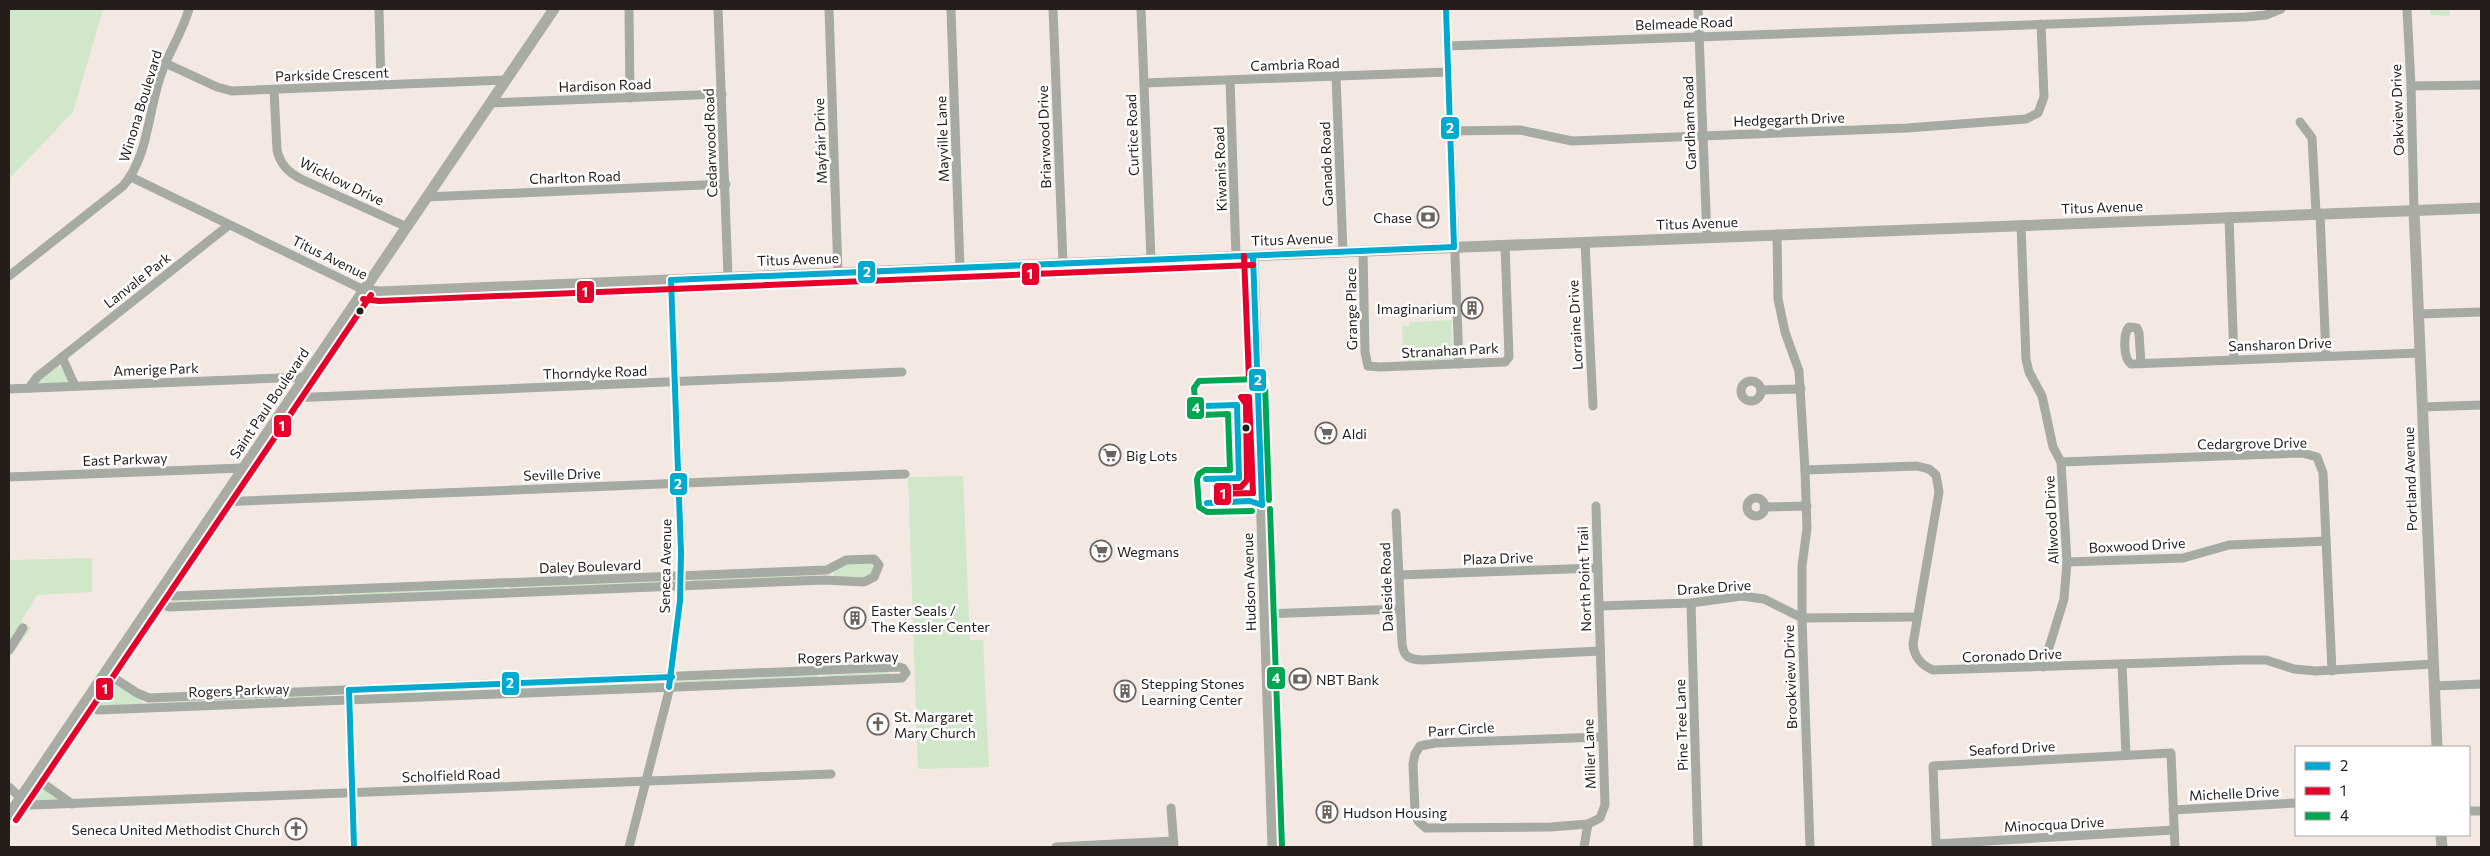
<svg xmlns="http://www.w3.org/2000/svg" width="2490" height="856" font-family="Commissioner,sans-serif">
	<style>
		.green { fill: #d1e7ca }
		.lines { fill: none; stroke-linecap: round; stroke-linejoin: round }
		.minor { stroke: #a5aaa3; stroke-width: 9 }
		.major { stroke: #a8aca2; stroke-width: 11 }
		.bus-1-casing { stroke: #fff; stroke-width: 10 }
		.bus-2-casing { stroke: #fff; stroke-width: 10 }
		.bus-3-casing { stroke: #fff; stroke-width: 10 }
		.bus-1 { stroke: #00a9ce; stroke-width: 6 }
		.bus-2 { stroke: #e4002b; stroke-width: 6 }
		.bus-3 { stroke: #00a651; stroke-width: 6 }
		.bus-dot { fill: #241d19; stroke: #fff; stroke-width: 2 }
		.labels { text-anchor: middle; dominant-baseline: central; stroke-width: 5; stroke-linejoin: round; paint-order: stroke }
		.street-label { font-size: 14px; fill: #241d19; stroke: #fff }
		.poi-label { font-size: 14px; fill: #241d19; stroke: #fff; text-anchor: start }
		.line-badge { stroke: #fff; stroke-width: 2 }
		.badge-label { font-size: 14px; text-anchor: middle; font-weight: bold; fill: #fff }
	</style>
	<rect width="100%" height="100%" fill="#f4e9e2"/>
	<!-- green -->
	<g class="green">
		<path d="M9,9H103L73,112L9,179Z"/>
		<path d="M2430,9H2450V16L2430,15Z"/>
		<path d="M1454,320L1451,325L1454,360L1403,363L1402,326H1409V322Z"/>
		<path d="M59,365L68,378L66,383H39L38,381Z"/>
		<path d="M963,476L970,640H983L989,767L918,769L908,477Z"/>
		<path d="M92,558V592L37,595L21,621L31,628L9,659V560Z"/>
		<path d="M869,561L875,564V571L864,579L836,578L833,573L843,564Z"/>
		<path d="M816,574V578L691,581V579Z"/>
		<path d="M671,580V583L509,588L510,586Z"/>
		<path d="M503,586L504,590L342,597L339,595L340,593Z"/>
		<path d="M334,593V597L171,602L172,599Z"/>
		<path d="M889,672V675L827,678L825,675Z"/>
		<path d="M816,674L818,676L816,678L681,683L680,681Z"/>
		<path d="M110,679L140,698L143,704L98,707L92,704L106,681Z"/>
		<path d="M659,681L658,685L505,690L504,688Z"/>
		<path d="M496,687V691L365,696L364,693Z"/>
		<path d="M327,694V697L153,703V702Z"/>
		<path d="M37,786H40L58,800L31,801L29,795Z"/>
	</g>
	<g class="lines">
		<!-- minor -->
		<g class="minor">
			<path d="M379,9L381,85"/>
			<path d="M629,9L630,98"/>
			<path d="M718,9L728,277"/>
			<path d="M829,9L838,273"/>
			<path d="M951,9L960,268"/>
			<path d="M1053,9L1063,263"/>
			<path d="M1141,9L1151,260"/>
			<path d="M1446,9L1459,364"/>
			<path d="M1698,9L1707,237"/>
			<path d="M2407,9L2411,86L2414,210"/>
			<path d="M1447,46L2246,17L2266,15L2281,9"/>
			<path d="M165,63L217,87L232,91L505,80"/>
			<path d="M1336,76L1343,252"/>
			<path d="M1230,80L1236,256"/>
			<path d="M1144,83L1448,72"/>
			<path d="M2411,86L2481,85"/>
			<path d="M274,90L277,150C280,164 288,172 301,179L407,227"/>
			<path d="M490,103L722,94"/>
			<path d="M2300,122L2312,138L2316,213"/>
			<path d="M1450,131L1520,130L1572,141L1907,128L2026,119L2038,113L2044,97L2041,24"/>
			<path d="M131,177L364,290"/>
			<path d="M426,197L726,184"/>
			<path d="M2320,213L2326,356"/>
			<path d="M2229,217L2234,360"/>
			<path d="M2021,225L2026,359L2029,372L2042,396L2053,447L2061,462L2067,562L2064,599L2043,667"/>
			<path d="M1777,234L1778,299L1785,332L1799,371L1805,470L1807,528L1802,566V618L1810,847"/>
			<path d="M1585,242L1593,406"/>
			<path d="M1363,251L1365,352L1368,366L1380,367L1505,362L1509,357L1505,245"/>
			<path d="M9,276L123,186C150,155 148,106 163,69C171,49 183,30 189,9"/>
			<path d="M2418,314L2481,312"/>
			<path d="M62,357L75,386"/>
			<path d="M2141,364L2139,333L2137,328L2129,327C2123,334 2123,358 2131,364L2420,353"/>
			<circle cx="1751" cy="391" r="10"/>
			<path d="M29,388L37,377L229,225"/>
			<path d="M9,389L304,377"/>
			<path d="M1761,390L1801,389"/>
			<path d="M290,398L902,372"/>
			<path d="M2422,407L2481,405"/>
			<path d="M2061,462L2302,453L2317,457L2323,473L2332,671"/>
			<path d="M1805,470L1917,466L1929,469L1936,475L1939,492L1913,644C1914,657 1921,665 1933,670L2241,660H2266L2294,669L2316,671L2433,664"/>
			<path d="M9,477L243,468"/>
			<circle cx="1756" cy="507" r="9"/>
			<path d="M220,502L905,474"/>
			<path d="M1764,507L1807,506"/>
			<path d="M1396,513L1402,643C1403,657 1410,660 1423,660L1600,651"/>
			<path d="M2067,562L2183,558L2229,545L2326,541"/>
			<path d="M1399,575L1598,568"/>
			<path d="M153,601L169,607L824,580L864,582L874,577L879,565L874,559L846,560L827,570L173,596L161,590"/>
			<path d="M1691,603L1698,847"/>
			<path d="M1599,606L1691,603L1742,596L1764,599L1802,618L1916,617"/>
			<path d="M1265,614L1400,609"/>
			<path d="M9,650L23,628"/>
			<path d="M2122,664L2126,755"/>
			<path d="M2434,686L2481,684"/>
			<path d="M349,695L354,847"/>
			<path d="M83,705L98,710L902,678L906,673L903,668L899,667L149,698L137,693L105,672"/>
			<path d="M34,777L72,804"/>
			<path d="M9,787L27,804L32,805L831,774"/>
			<path d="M1171,808L1174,847"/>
			<path d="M2173,810L2296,803"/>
			<path d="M2469,811H2481"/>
			<path d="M1588,824L1551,827L1426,828L1418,821L1415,811L1413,764L1415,754L1420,746L1435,743L1602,737"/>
			<path d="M2174,830L1936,844L1933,766L2171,753L2175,847"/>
			<path d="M629,847L669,691L680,601L681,534L671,280"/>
			<path d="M1056,847L1173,841"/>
			<path d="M1584,847L1588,824L1600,818L1605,805L1596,506"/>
		</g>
		<!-- major -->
		<g class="major">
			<path d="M2414,210L2437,747"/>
			<path d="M1253,256L1273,847"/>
			<path d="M364,290L379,292L1464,247L2481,208"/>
			<path d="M9,815L554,9"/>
			<path d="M2441,835L2442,847"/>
		</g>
		<!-- bus-1 casing -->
		<g class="bus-1-casing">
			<g id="bus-1">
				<path d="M1446,9L1454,247"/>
				<path d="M1253,256L1262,505"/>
				<path d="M671,280L1454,247"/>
				<path d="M1203,406L1237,405L1239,478L1206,479"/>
				<path d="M1207,503L1250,501L1262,505"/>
				<path d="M669,687L680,601L681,552L671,280"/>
				<path d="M349,690L672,677"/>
				<path d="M349,690L354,847"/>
			</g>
		</g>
		<!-- bus-2 casing -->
		<g class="bus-2-casing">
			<g id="bus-2">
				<path d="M1244,256L1249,379"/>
				<path d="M363,299L379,301L1253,265"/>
				<path d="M1241,397H1249L1253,493L1215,494V487H1241L1247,480L1246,404Z"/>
				<path d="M16,820L371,295"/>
			</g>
		</g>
		<!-- bus-3 casing -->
		<g class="bus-3-casing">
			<g id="bus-3">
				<path d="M1270,509L1282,847"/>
				<path d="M1252,511L1207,512L1199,507L1197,479L1199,474L1205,470H1230L1228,414L1202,415L1196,412L1194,388L1199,381L1258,379L1265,384L1269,500"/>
			</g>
		</g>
		<!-- bus-1 -->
		<use href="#bus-1" class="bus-1"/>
		<!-- bus-2 -->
		<use href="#bus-2" class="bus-2"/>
		<!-- bus-3 -->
		<use href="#bus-3" class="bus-3"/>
	</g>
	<!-- icons -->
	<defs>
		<g id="bank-ring" transform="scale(1.125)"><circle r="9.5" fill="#fff" stroke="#6d645f" stroke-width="1.5"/><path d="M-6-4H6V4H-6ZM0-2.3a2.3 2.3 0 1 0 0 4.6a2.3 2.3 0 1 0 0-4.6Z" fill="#6d645f"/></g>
		<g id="building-ring" transform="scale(1.125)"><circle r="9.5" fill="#fff" stroke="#6d645f" stroke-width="1.5"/><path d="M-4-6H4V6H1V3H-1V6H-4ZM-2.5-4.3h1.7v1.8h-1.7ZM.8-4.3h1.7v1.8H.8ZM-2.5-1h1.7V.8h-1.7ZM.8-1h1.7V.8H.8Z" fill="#6d645f"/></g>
		<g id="supermarket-ring" transform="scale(1.125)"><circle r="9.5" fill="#fff" stroke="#6d645f" stroke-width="1.5"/><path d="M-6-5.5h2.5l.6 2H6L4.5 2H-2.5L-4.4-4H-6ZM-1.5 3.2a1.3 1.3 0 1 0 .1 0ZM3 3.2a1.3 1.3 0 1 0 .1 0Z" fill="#6d645f"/></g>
		<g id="church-ring" transform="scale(1.125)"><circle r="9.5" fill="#fff" stroke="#6d645f" stroke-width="1.5"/><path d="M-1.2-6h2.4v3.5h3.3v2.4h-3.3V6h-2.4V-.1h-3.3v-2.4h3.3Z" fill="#6d645f"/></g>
	</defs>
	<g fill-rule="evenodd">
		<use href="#bank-ring" x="1428" y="217"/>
		<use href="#building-ring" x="1472" y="308"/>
		<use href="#supermarket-ring" x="1326" y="433"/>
		<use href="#supermarket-ring" x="1110" y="455"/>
		<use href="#supermarket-ring" x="1101" y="551"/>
		<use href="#building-ring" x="855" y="618"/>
		<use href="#bank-ring" x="1300" y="679"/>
		<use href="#building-ring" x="1125" y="691"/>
		<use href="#church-ring" x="878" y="724"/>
		<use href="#building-ring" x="1327" y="812"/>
		<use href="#church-ring" x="296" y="829"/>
	</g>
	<!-- markers -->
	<g class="bus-dot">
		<circle cx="360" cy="311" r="4.5"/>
		<circle cx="1246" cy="428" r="4.5"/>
	</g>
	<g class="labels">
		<!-- street labels -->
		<g class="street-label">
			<text transform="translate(1684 23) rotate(-2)">Belmeade Road</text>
			<text transform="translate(1295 64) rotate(-2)">Cambria Road</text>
			<text transform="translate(332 74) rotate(-2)">Parkside Crescent</text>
			<text transform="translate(605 85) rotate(-2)">Hardison Road</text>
			<text transform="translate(140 106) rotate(-73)">Winona Boulevard</text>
			<text transform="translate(2397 110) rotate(-92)">Oakview Drive</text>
			<text transform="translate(1789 119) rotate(-2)">Hedgegarth Drive</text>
			<text transform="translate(1689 123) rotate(-92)">Gardham Road</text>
			<text transform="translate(1132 135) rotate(-92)">Curtice Road</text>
			<text transform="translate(1044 137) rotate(-92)">Briarwood Drive</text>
			<text transform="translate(942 139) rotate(-92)">Mayville Lane</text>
			<text transform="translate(820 141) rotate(-92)">Mayfair Drive</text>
			<text transform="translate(710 143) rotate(-92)">Cedarwood Road</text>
			<text transform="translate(1326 164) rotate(-92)">Ganado Road</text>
			<text transform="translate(1220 169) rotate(-92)">Kiwanis Road</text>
			<text transform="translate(575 177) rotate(-2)">Charlton Road</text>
			<text transform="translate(342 181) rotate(26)">Wicklow Drive</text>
			<text transform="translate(2102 207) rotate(-2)">Titus Avenue</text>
			<text transform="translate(1697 223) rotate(-2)">Titus Avenue</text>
			<text transform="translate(1292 239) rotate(-2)">Titus Avenue</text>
			<text transform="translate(330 257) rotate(26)">Titus Avenue</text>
			<text transform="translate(798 259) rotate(-2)">Titus Avenue</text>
			<text transform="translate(137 280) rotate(-38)">Lanvale Park</text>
			<text transform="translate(1351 309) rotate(-91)">Grange Place</text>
			<text transform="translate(1575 325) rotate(-93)">Lorraine Drive</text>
			<text transform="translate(2280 344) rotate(-2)">Sansharon Drive</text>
			<text transform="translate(1450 350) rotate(-3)">Stranahan Park</text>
			<text transform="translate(156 369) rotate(-2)">Amerige Park</text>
			<text transform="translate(595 372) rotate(-2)">Thorndyke Road</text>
			<text transform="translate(269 403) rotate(-56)">Saint Paul Boulevard</text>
			<text transform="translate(2252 443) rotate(-1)">Cedargrove Drive</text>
			<text transform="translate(125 459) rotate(-2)">East Parkway</text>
			<text transform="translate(562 474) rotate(-2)">Seville Drive</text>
			<text transform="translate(2410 479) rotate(-92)">Portland Avenue</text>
			<text transform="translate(2051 520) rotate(-93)">Allwood Drive</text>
			<text transform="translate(2137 545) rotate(-3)">Boxwood Drive</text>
			<text transform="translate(1498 558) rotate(-2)">Plaza Drive</text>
			<text transform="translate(590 566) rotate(-2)">Daley Boulevard</text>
			<text transform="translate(665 566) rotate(-89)">Seneca Avenue</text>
			<text transform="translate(1584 579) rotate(-92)">North Point Trail</text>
			<text transform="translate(1249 582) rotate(-92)">Hudson Avenue</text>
			<text transform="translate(1386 587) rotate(-92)">Daleside Road</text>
			<text transform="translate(1714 587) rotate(-4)">Drake Drive</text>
			<text transform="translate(2012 655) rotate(-2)">Coronado Drive</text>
			<text transform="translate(848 657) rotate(-1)">Rogers Parkway</text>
			<text transform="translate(1790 677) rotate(-92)">Brookview Drive</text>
			<text transform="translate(239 690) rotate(-2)">Rogers Parkway</text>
			<text transform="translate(1681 725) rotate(-92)">Pine Tree Lane</text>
			<text transform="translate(1461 729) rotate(-4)">Parr Circle</text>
			<text transform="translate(2012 748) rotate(-3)">Seaford Drive</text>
			<text transform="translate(1589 754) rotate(-92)">Miller Lane</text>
			<text transform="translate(451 775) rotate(-2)">Scholfield Road</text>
			<text transform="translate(2234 793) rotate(-3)">Michelle Drive</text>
			<text transform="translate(2054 824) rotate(-3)">Minocqua Drive</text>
		</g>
		<!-- poi labels -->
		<g class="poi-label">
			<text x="1412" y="217" text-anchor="end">Chase</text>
			<text x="1456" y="308" text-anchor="end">Imaginarium</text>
			<text x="1342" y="433">Aldi</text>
			<text x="1126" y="455">Big Lots</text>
			<text x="1117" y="551">Wegmans</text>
			<text x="871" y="610">Easter Seals /<tspan x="871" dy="16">The Kessler Center</tspan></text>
			<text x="1316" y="679">NBT Bank</text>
			<text x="1141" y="683">Stepping Stones<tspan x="1141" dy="16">Learning Center</tspan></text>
			<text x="894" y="716">St. Margaret<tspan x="894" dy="16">Mary Church</tspan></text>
			<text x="1343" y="812">Hudson Housing</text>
			<text x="280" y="829" text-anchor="end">Seneca United Methodist Church</text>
		</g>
	</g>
	<g class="line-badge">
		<rect x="1440" y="116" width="20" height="24" rx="5" fill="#00a9ce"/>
		<rect x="857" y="260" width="19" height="24" rx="5" fill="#00a9ce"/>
		<rect x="1021" y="262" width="19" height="24" rx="5" fill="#e4002b"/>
		<rect x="576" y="280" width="19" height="24" rx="5" fill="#e4002b"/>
		<rect x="1248" y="368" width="19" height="24" rx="5" fill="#00a9ce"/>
		<rect x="1186" y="396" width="19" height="24" rx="5" fill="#00a651"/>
		<rect x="273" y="414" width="19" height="24" rx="5" fill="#e4002b"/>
		<rect x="669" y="472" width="19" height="24" rx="5" fill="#00a9ce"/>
		<rect x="1213" y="482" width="19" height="24" rx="5" fill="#e4002b"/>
		<rect x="1266" y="666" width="20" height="24" rx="5" fill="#00a651"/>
		<rect x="501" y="671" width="19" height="25" rx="5" fill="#00a9ce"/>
		<rect x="95" y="677" width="19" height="24" rx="5" fill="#e4002b"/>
	</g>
	<g class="badge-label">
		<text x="1450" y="133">2</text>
		<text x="867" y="277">2</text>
		<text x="1030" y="279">1</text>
		<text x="585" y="297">1</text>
		<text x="1258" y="385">2</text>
		<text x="1196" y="413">4</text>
		<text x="282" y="431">1</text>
		<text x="678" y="489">2</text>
		<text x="1223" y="499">1</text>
		<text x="1276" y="683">4</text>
		<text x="510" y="688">2</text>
		<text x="105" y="694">1</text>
	</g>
	<!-- border -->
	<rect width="2490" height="856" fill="none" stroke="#241d19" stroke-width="20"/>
	<!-- legend -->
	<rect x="2295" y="746" width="175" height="90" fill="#ffffff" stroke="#a7a5a3"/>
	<rect x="2305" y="762" width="25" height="8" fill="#00a9ce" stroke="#a7a5a3"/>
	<text x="2340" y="771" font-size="15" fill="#241d19">2</text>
	<rect x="2305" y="787" width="25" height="8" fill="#e4002b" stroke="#a7a5a3"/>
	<text x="2340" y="796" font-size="15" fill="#241d19">1</text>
	<rect x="2305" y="812" width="25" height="8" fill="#00a651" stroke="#a7a5a3"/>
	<text x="2340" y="821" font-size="15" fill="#241d19">4</text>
</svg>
